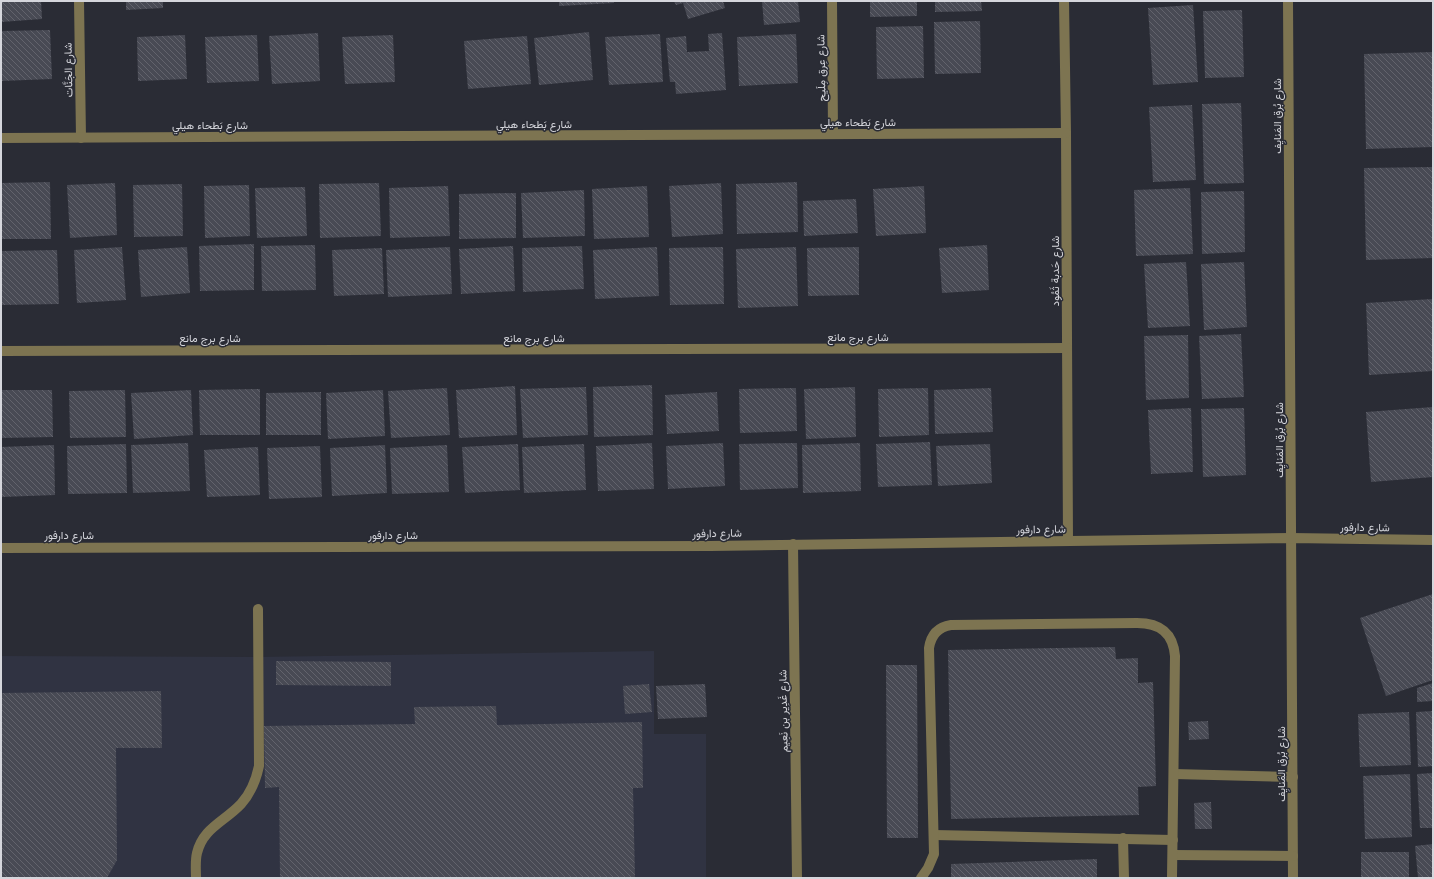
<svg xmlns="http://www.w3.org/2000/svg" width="1434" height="879" font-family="Arial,Vazirmatn,sans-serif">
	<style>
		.built { fill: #303342 }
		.building { fill: url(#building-back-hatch) }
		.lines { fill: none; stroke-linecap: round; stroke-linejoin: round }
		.minor { stroke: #7d7451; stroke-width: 10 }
		.labels { text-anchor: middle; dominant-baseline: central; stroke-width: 3; stroke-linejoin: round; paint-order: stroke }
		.street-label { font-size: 11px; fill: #d5d6dc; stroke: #2a2c35 }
	</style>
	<defs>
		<pattern id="building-back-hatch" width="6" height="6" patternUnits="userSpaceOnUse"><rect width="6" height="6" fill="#484a54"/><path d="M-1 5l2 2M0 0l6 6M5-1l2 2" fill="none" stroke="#62636c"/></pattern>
	</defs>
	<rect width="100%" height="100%" fill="#2a2c35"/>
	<!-- built -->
	<path class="built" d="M654,651V734H706V878H1V656L258,657Z"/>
	<!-- building -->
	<g class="building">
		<path d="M1,1H41L42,19L1,22Z"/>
		<path d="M126,1H163V8L126,10Z"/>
		<path d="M559,1H614V3L559,6Z"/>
		<path d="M674,1H723L725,8L688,19L683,3L676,5Z"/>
		<path d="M762,1H798L800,22L764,25Z"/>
		<path d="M870,1H917V16L870,17Z"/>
		<path d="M935,1H981L982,11L935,12Z"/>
		<path d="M1193,5L1198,82L1153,85L1148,8Z"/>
		<path d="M1242,10L1244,77L1205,78L1203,11Z"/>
		<path d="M980,21L981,73L935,74L934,22Z"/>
		<path d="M923,26L924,78L877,79L876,27Z"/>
		<path d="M50,30L52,79L1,81V31Z"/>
		<path d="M589,32L593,80L539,85L534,38Z"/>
		<path d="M318,33L320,81L272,84L269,36Z"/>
		<path d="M722,33L726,90L676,94L675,82H670L666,38L686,36L687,52L709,51L708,34Z"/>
		<path d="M660,34L663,82L609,85L605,37Z"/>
		<path d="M796,34L798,83L739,86L737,37Z"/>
		<path d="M185,35L187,79L138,81L137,37Z"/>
		<path d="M257,35L259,81L207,83L205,37Z"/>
		<path d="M393,35L395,82L345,84L342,37Z"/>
		<path d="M527,36L531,84L468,89L464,41Z"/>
		<path d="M1433,52V147L1366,149L1364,54Z"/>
		<path d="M1241,103L1244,183L1204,184L1202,104Z"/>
		<path d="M1192,105L1196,180L1153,182L1149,107Z"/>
		<path d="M1433,167V258L1366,260L1364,168Z"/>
		<path d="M50,182L51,239H1V183Z"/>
		<path d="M797,182L798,232L737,234L736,184Z"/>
		<path d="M115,183L117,235L70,238L67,185Z"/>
		<path d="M379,183L381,236L320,238L319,184Z"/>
		<path d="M721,183L723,234L672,237L669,186Z"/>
		<path d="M182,184L183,236L134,237L133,185Z"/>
		<path d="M249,185L250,236L205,238L204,186Z"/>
		<path d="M448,186L450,236L390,238L389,188Z"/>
		<path d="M647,186L649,237L594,239L592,189Z"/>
		<path d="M924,186L926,233L876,236L873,189Z"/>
		<path d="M305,187L307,236L257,238L255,188Z"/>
		<path d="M1190,188L1193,254L1136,256L1134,190Z"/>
		<path d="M584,190L585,236L523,238L521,193Z"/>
		<path d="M1244,191L1245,252L1202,254L1201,192Z"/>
		<path d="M516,193V238L459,239V194Z"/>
		<path d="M856,199L858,233L804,236L803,201Z"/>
		<path d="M254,244V290L200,291L199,246Z"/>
		<path d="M315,245L316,290L262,291L261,246Z"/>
		<path d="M987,245L989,290L942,293L939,248Z"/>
		<path d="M513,246L515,291L461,294L459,249Z"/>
		<path d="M582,246L584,289L523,292L522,248Z"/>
		<path d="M122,247L126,300L77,303L74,250Z"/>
		<path d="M187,247L190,293L141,297L138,250Z"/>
		<path d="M450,247L452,294L388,297L386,250Z"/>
		<path d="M657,247L659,296L595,299L593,250Z"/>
		<path d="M723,247L724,304L670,305L669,248Z"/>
		<path d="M796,247L798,306L738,308L736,249Z"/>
		<path d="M859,247V295L808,296L807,248Z"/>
		<path d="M382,248L384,294L334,296L332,250Z"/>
		<path d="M57,250L59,304L1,305V251Z"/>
		<path d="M1186,262L1190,326L1148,328L1144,264Z"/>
		<path d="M1244,262L1247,327L1204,330L1201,264Z"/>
		<path d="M1433,299V371L1369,375L1366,303Z"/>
		<path d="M1241,334L1244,397L1202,399L1199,336Z"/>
		<path d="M1188,335L1189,398L1146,400L1144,336Z"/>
		<path d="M652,385L653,435L594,437L593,387Z"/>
		<path d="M515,386L517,435L459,438L456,390Z"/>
		<path d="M586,387L588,435L523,438L520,389Z"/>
		<path d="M855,387L856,437L806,439L804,389Z"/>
		<path d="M447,388L450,435L391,438L388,391Z"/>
		<path d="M796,388L797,431L740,433L739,389Z"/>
		<path d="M928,388L929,435L879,437L878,389Z"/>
		<path d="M991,388L993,432L935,434L934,390Z"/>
		<path d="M260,389V435H200L199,390Z"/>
		<path d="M1,390H52L53,437L1,438Z"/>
		<path d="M125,390L126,437L70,438L69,391Z"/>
		<path d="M191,390L193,435L134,439L131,393Z"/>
		<path d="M383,390L385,436L328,439L326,393Z"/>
		<path d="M321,392V435H266V393Z"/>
		<path d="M717,392L719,431L667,434L665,395Z"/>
		<path d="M1433,407V477L1371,482L1366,412Z"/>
		<path d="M1191,408L1193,472L1151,474L1148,410Z"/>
		<path d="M1244,408L1246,475L1203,477L1201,409Z"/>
		<path d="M930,442L932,485L878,487L876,444Z"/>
		<path d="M188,443L190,491L133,493L131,445Z"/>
		<path d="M652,443L654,489L598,491L596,446Z"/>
		<path d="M723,443L725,486L668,489L666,446Z"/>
		<path d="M797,443L798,488L740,490L739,444Z"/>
		<path d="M860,443L861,491L803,493L802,445Z"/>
		<path d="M126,444L127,493L68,494L67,446Z"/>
		<path d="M518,444L520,490L465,493L462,447Z"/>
		<path d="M584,444L586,490L524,493L522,447Z"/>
		<path d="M990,444L992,483L938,486L936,446Z"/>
		<path d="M54,445L55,495L1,497V447Z"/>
		<path d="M385,445L387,493L332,496L330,448Z"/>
		<path d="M447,445L449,492L392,494L390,448Z"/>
		<path d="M320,446L322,497L269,499L267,448Z"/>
		<path d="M258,447L260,495L207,497L204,450Z"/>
		<path d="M1433,594V680L1386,696L1360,618Z"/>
		<path d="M1115,647L1116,659L1138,658V683L1153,682L1156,786L1138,787L1139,815L951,819L948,650Z"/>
		<path d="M276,661L391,662V686L276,685Z"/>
		<path d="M886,665H917L918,838H887Z"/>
		<path d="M1433,683V701L1417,702V688Z"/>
		<path d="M649,684L652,712L625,714L623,686Z"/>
		<path d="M705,684L707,717L658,719L656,686Z"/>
		<path d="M161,691L162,748H116L117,860L107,878H1V693Z"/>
		<path d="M496,706L497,725L642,722L643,788H633L635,878H280L279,787L265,788L264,726L415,724L414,707Z"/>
		<path d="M1433,711V766L1418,767L1416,712Z"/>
		<path d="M1409,712L1411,765L1360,767L1358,714Z"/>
		<path d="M1208,721L1209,739L1189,740L1188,722Z"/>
		<path d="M1433,773V828H1420L1417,774Z"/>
		<path d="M1410,774L1412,837L1365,839L1363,776Z"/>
		<path d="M1211,802L1212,829H1195L1194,803Z"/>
		<path d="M1433,844V878H1418L1415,846Z"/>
		<rect x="1361" y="852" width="48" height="26"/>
		<path d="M1097,859V878H951V864Z"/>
	</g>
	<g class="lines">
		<!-- minor -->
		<g class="minor">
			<path d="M79,1L81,138"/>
			<path d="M832,1L833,134"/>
			<path d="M1064,1L1066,133L1068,541"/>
			<path d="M1288,1L1293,878"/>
			<path d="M1,138L1066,133"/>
			<path d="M1,351L1067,348"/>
			<path d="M793,544L797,878"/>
			<path d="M1,548L710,546L1291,538L1433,540"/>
			<path d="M1174,774L1293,777"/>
			<path d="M934,835L1173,840"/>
			<path d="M1123,838L1124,878"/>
			<path d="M1173,855L1293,856"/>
			<path d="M196,878C196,870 195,861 197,853C203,828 224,822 241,804C251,793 256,780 259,766L258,609"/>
			<path d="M921,878L928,868L934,854L929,648C931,635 938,627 951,625L1137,623C1160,623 1173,633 1175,656L1172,878"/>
		</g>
	</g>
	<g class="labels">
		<!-- street labels -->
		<g class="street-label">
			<text transform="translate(821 68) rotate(-91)">شارع عِرق مِلَيح</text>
			<text transform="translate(68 70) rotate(-91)">شارع الجَنَّات</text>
			<text transform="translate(1277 116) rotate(-90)">شارع بُرق المَنايِف</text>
			<text x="858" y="122">شارع بَطحاء هيلي</text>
			<text x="534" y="124">شارع بَطحاء هيلي</text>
			<text x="210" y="125">شارع بَطحاء هيلي</text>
			<text transform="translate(1055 271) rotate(-90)">شارع حَدبة ثَمُود</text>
			<text x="858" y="337">شارع برج مانع</text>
			<text x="210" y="338">شارع برج مانع</text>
			<text x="534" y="338">شارع برج مانع</text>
			<text transform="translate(1279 440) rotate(-90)">شارع بُرق المَنايِف</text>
			<text transform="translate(1365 527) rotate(1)">شارع دارفور</text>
			<text transform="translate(1041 529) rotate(-1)">شارع دارفور</text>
			<text transform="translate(717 533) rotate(-1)">شارع دارفور</text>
			<text x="69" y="535">شارع دارفور</text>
			<text x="393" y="535">شارع دارفور</text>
			<text transform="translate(783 711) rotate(-91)">شارع غَدِير بن نَعِيم</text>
			<text transform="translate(1281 764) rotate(-90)">شارع بُرق المَنايِف</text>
		</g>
	</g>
	<!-- border -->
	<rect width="1434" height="879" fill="none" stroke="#d5d6dc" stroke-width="4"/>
</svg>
